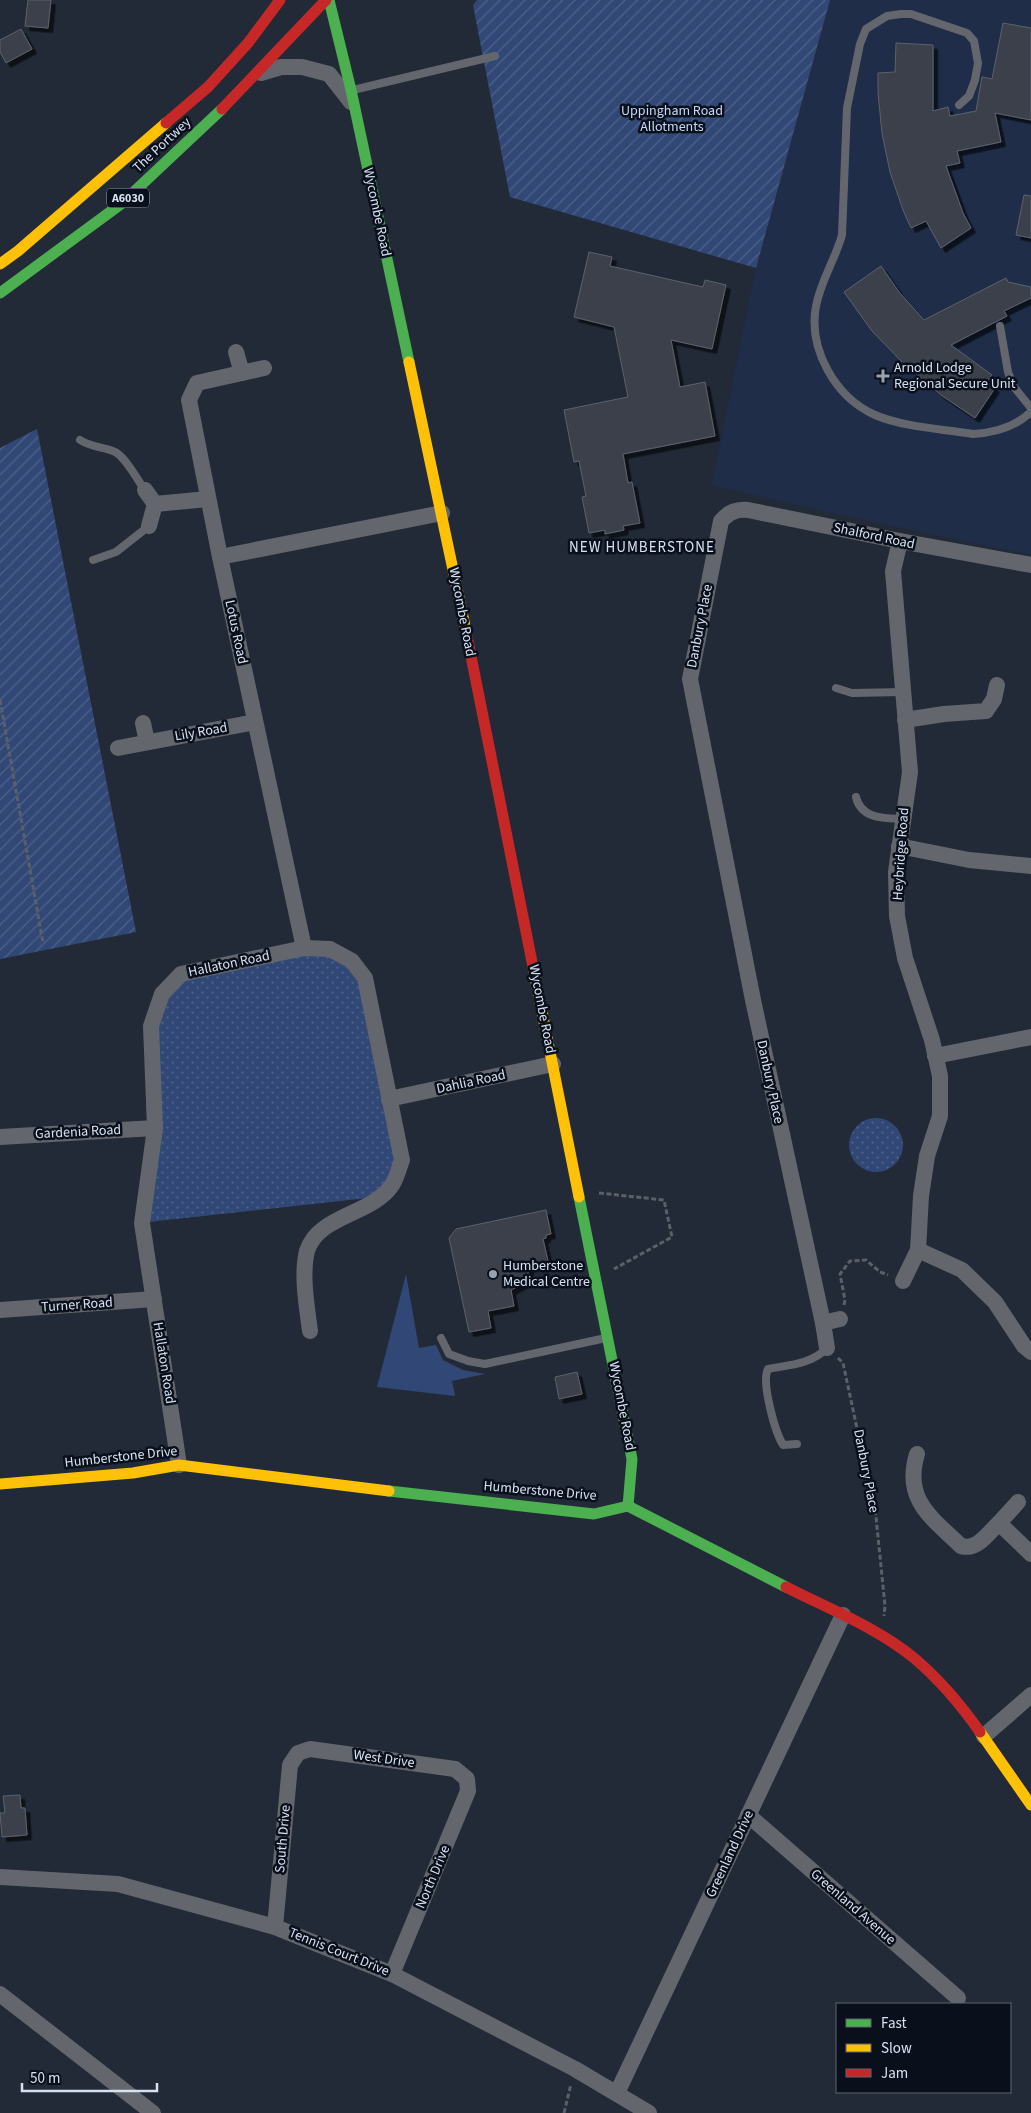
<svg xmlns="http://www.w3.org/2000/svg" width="1031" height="2113" font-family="'Source Sans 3',sans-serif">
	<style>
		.built { fill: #1f2d49 }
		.grass { fill: #314876 }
		.park { fill: url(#park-dots) }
		.garden { fill: url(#garden-furrows) }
		.building { fill: #3a414b; stroke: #5b626d; filter: url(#shadow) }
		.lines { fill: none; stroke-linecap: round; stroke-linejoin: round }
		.path { stroke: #5b6067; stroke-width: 3; stroke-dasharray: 5 2.5; stroke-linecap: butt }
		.lane { stroke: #63666c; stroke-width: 8 }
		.street { stroke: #63666c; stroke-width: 16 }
		.fast { stroke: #4caf50; stroke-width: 11 }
		.slow { stroke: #ffc107; stroke-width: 11 }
		.jam { stroke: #c62828; stroke-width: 11 }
		.poi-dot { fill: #98a1b0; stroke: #0a101b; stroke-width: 2 }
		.labels { text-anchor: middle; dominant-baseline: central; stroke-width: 5; stroke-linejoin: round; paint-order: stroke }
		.shield { fill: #0a101b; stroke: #9aa2b1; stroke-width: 1 }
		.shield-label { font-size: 12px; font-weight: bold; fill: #d8e1f1 }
		.park-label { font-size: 14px; fill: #c6d8f9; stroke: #0a101b }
		.street-label { font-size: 14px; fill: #d8e1f1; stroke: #0a101b }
		.poi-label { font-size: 14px; fill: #d8e1f1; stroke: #0a101b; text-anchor: start }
		.neighbourhood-label { font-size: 15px; letter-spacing: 1px; fill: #d8e1f1; stroke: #0a101b }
	</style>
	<defs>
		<pattern id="park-dots" width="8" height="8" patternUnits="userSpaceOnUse" patternTransform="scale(1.25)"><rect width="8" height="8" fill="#314876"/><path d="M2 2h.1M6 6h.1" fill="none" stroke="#4e628a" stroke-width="1.8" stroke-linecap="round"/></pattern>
		<pattern id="garden-furrows" width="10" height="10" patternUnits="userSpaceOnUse" patternTransform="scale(1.25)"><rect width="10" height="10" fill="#314876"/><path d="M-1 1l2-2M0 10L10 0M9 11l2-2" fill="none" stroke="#4e628a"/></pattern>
		<filter id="shadow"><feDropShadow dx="4.5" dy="4.5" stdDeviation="0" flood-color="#0009"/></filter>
	</defs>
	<rect width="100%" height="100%" fill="#222a37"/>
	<!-- built -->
	<path class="built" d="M830,0H1031V555L828,512L712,485L756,268Z"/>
	<!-- grass -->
	<path class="grass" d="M406,1274L419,1348L436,1345L443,1360L463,1370L485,1374L452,1381L455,1396L377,1387Z"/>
	<!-- park -->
	<g class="park">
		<path d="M304,953C333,954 343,955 360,981L395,1159L388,1180L367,1198L148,1222L157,1027L167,995L183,979Z"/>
		<circle cx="876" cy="1145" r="27"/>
	</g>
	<!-- garden -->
	<g class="garden">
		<path d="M477,0H830L756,268L510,197L473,5Z"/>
		<path d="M37,429L136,932L0,959V448Z"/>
	</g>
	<!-- building -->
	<g class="building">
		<path d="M28,0H51L48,28L25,26Z"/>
		<path d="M1003,23L1031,28V120L995,113L1001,142L957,151L960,163L946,166L963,213L971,228L941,248L926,221L911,228L903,210L890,172L882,133L878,93V73L895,72L896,43L933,45V111L948,107L950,116L976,111L982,77L992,79Z"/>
		<path d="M21,29L32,49L6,63L0,52V40Z"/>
		<path d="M1024,195L1031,196V238L1016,235Z"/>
		<path d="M589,252L612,257L610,266L703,287L705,280L726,285L712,349L671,340L680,387L705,382L715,436L623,454L628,483L632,482L640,523L623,526L624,530L605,534V530L589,533L582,497L586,496L579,461L574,462L564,410L628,397L614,327L574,317Z"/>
		<path d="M881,266L899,292L924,320L1006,278L1008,282L1031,287V298L1004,311L1007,316L951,345L992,375L987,382L995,388L975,418L941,395L901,361L872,331L844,292Z"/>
		<path d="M546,1210L551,1234L546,1235V1238L543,1239L548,1261L530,1265L526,1282L511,1290L514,1306L488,1311L491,1328L469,1332L449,1238L456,1229Z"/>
		<path d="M577,1372L582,1394L559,1399L555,1377Z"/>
		<path d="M20,1795L21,1808H25L27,1835L2,1837L0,1813H5L3,1796Z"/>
	</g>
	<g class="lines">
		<!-- path -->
		<g class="path">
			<path d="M0,700L43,943"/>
			<path d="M599,1193L664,1200L672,1237L614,1269"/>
			<path d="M844,1305L845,1300L840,1274L850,1261L866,1260L880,1272L888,1275"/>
			<path d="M838,1358L843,1363L876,1517L885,1606L884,1616"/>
			<path d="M564,2113L571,2084"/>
		</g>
		<!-- lane -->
		<g class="lane">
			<path d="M353,90L495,56"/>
			<path d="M959,105L969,96L975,80L978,63L974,41L967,33L911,14H901L887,16L866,29L860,44L847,108L842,235C835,260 821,280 816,306C808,349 835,397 875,415C903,427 942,429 973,434C994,433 1015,427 1031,412"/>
			<path d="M1000,326L1008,372L1014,387L1031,408"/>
			<path d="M80,440C91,447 102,447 113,451C125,455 137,480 145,490"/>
			<path d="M93,560L116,552L149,526"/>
			<path d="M836,688L852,693L903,692"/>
			<path d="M856,797C861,819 884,818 903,819"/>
			<path d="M441,1338L449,1354L468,1361L485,1364L606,1338"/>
			<path d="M797,1444L783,1445C775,1432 761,1382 768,1369C789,1365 812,1364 827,1348"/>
		</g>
		<!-- street -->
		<g class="street">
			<path d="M261,73L281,67H302L329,74L351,102"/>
			<path d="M236,352L242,373"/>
			<path d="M264,368L197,383L189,400L220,557L304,948"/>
			<path d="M145,490L155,504L149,526"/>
			<path d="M155,504L208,499"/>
			<path d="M900,541L893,571L910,772L896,872L897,916L905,958L932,1040L940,1076V1116L927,1156L921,1196L918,1250L903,1281"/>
			<path d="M220,557L442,513"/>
			<path d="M905,720L944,714L986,711L994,699L997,685"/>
			<path d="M143,723L147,742"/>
			<path d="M118,748L255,722"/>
			<path d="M899,846L969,860L1031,866"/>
			<path d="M935,1056L1031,1037"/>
			<path d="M389,1099L553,1064"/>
			<path d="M0,1137L155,1128"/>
			<path d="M918,1250L962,1270L995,1302L1024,1346L1031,1352"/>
			<path d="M0,1310L154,1299"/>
			<path d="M823,1323L840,1319"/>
			<path d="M827,1348L823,1323L753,1000L690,679L721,521C729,512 736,509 748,510L900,541L1031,565"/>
			<path d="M917,1454C903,1500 932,1518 961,1546C977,1551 988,1533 999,1523L1031,1554"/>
			<path d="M179,1465L142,1223L155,1128L151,1026L162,994L181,974L304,948L330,949L352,961L365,978L402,1160C399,1167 397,1178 392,1185C372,1215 318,1215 307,1251C301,1275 307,1307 310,1331"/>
			<path d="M999,1523L1018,1502"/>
			<path d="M984,1736L1031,1695"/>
			<path d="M748,1815L958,1998"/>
			<path d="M0,1877L118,1884L275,1927L392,1974L575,2069L649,2113"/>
			<path d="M275,1927L290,1765L298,1753L310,1749L455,1769L467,1779L468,1791L392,1974"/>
			<path d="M0,1994L153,2113"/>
			<path d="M617,2093L843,1615"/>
		</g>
		<!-- fast -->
		<g class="fast">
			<path d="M329,0L351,90L409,362"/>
			<path d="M0,293L121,204L222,109"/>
			<path d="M579,1197L632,1459L628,1506"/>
			<path d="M389,1491L594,1514L628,1506L786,1587"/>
		</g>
		<!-- slow -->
		<g class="slow">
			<path d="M0,264L18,251L166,123"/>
			<path d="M409,362L466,631"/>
			<path d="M534,972L579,1197"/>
			<path d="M0,1484L133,1473L179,1465L389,1491"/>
			<path d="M980,1732L1031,1805"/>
		</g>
		<!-- jam -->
		<g class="jam">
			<path d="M222,109L326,0"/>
			<path d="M166,123L208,87L248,43L280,0"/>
			<path d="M466,631L534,972"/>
			<path d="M786,1587C829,1609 876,1627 914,1658C939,1679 961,1705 980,1732"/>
		</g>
	</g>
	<!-- markers -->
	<g class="poi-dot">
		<path d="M880.5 368.5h5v5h5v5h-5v5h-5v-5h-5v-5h5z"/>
		<circle cx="493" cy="1274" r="5"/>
	</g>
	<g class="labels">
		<!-- shield labels -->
		<rect class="shield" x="107" y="188.5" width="42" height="19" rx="4"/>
		<g class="shield-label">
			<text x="128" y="198">A6030</text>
		</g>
		<!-- park labels -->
		<g class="park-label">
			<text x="672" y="111">Uppingham Road<tspan x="672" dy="16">Allotments</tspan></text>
		</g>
		<!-- street labels -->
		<g class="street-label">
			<text transform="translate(162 145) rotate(-43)">The Portwey</text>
			<text transform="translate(377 212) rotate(78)">Wycombe Road</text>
			<text transform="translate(874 536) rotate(12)">Shalford Road</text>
			<text transform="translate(462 612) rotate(79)">Wycombe Road</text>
			<text transform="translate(700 626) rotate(-79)">Danbury Place</text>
			<text transform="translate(236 632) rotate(78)">Lotus Road</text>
			<text transform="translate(201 732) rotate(-10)">Lily Road</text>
			<text transform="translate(901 854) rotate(-86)">Heybridge Road</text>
			<text transform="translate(229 964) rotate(-12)">Hallaton Road</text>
			<text transform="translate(542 1009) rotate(79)">Wycombe Road</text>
			<text transform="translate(471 1082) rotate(-12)">Dahlia Road</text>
			<text transform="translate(770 1082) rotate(78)">Danbury Place</text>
			<text transform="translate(78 1132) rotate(-3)">Gardenia Road</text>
			<text transform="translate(77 1305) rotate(-4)">Turner Road</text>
			<text transform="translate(164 1363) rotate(81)">Hallaton Road</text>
			<text transform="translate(622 1406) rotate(79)">Wycombe Road</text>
			<text transform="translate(121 1457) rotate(-6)">Humberstone Drive</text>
			<text transform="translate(866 1471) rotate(79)">Danbury Place</text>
			<text transform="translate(540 1491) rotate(5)">Humberstone Drive</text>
			<text transform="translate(384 1759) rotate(8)">West Drive</text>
			<text transform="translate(283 1839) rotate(-85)">South Drive</text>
			<text transform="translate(730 1854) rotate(-65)">Greenland Drive</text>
			<text transform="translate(433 1877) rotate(-67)">North Drive</text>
			<text transform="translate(853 1907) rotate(41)">Greenland Avenue</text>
			<text transform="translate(339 1952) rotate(22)">Tennis Court Drive</text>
		</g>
		<!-- poi labels -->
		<g class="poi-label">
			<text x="894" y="368">Arnold Lodge<tspan x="894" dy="16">Regional Secure Unit</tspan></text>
			<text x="503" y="1266">Humberstone<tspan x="503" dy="16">Medical Centre</tspan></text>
		</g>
		<!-- neighbourhood labels -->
		<g class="neighbourhood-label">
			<text x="642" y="547">NEW HUMBERSTONE</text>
		</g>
	</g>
	<!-- legend -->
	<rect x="836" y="2003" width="175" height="90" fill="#0a101b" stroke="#5c6471"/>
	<rect x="846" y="2019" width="25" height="8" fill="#4caf50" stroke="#5c6471"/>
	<text x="881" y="2028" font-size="15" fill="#d8e1f1">Fast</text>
	<rect x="846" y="2044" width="25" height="8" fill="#ffc107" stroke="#5c6471"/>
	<text x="881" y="2053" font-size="15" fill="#d8e1f1">Slow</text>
	<rect x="846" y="2069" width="25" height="8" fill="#c62828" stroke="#5c6471"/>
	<text x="881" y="2078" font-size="15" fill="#d8e1f1">Jam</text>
	<!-- scale -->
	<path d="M22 2083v8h135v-8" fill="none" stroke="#d8e1f1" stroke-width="2.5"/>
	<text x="30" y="2083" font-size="15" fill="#d8e1f1" stroke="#0a101b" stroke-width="4" paint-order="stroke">50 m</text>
</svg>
